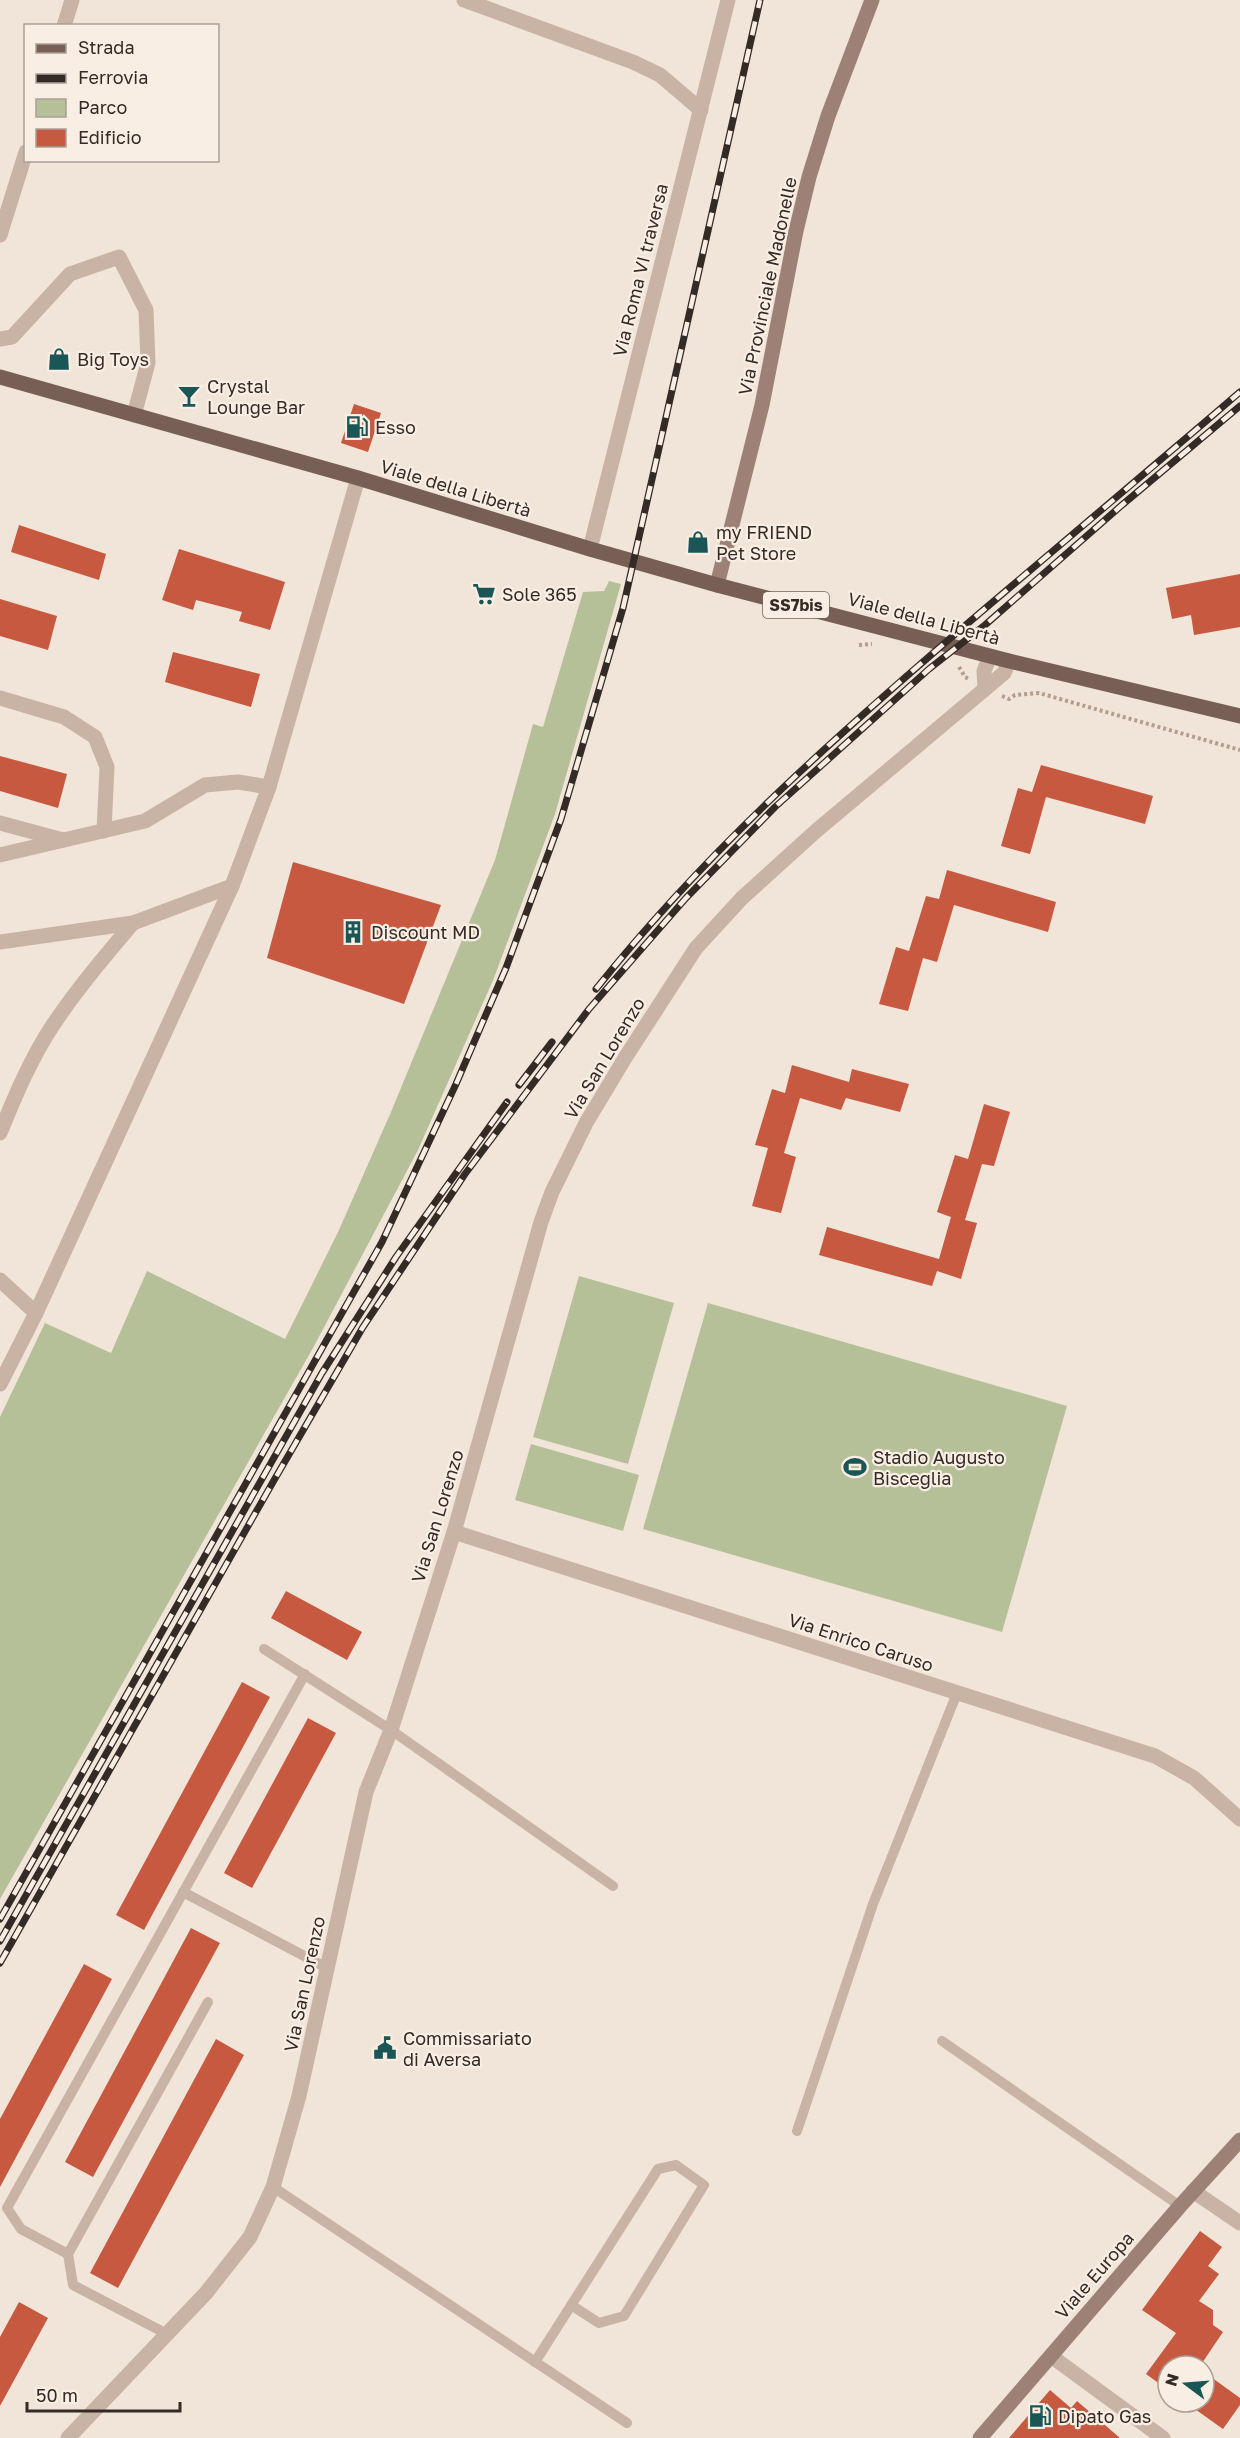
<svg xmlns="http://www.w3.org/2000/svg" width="1240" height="2438" font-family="'Golos Text',sans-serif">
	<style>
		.green { fill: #b5c098 }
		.building { fill: #c75940 }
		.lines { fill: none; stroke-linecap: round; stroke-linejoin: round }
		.path { stroke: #b59d8e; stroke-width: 4; stroke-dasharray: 3 3; stroke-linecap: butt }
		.lane { stroke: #c9b3a4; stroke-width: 10 }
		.street { stroke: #c9b3a4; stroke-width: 15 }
		.secondary { stroke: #9d8176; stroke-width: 15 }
		.primary { stroke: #775f56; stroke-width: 15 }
		.rail-casing { stroke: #342a26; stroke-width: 7 }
		.rail { stroke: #f9eee4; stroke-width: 4.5; stroke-dasharray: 14; stroke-linecap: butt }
		.labels { text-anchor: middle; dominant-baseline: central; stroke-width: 4.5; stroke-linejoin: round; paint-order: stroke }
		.shield { fill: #f9eee4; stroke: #6f655f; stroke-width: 1.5 }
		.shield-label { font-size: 16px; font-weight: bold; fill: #342a26 }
		.street-label { font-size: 18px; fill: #342a26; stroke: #f9eee4 }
		.poi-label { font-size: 18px; fill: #342a26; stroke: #f9eee4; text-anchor: start }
	</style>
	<rect width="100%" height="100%" fill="#f1e4d8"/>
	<!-- green -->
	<g class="green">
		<path d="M609,581L621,584L555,814L494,978L418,1150L313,1348L0,1899V1417L45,1323L111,1353L147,1271L285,1339L339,1230L391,1112L495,860L533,724L543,727L583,592L604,591Z"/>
		<path d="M579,1276L674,1303L628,1464L533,1437Z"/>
		<path d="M708,1303L1067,1406L1002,1632L643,1529Z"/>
		<path d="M531,1444L639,1475L623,1531L515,1500Z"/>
	</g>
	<!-- building -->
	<g class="building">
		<path d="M354,404L381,413L368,452L341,443Z"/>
		<path d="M19,525L106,554L99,580L11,552Z"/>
		<path d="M179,549L285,582L270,630L239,621L242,612L196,600L193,610L162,600Z"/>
		<path d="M1240,574V627L1194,635L1191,615L1172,619L1166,588Z"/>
		<path d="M0,599L57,616L48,650L0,636Z"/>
		<path d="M173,652L260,674L251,707L165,682Z"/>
		<path d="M0,756L67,774L58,808L0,791Z"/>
		<path d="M1041,765L1153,796L1145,824L1046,797L1030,854L1001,846L1018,788L1032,792Z"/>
		<path d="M293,862L441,905L404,1004L267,958Z"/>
		<path d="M947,870L1056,902L1048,932L954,905L937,962L923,958L908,1011L879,1004L896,947L909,951L926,896L939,899Z"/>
		<path d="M792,1065L849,1082L852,1069L909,1084L900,1112L846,1098L841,1110L800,1098L784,1153L796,1157L781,1213L752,1206L768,1148L755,1145L772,1089L785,1093Z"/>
		<path d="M984,1104L1010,1112L994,1166L982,1164L965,1220L977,1223L961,1279L937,1271L932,1286L819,1255L827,1227L939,1259L951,1217L937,1212L955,1155L968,1159Z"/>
		<path d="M286,1591L362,1632L347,1660L271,1618Z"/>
		<path d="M242,1682L270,1697L144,1930L116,1915Z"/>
		<path d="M308,1718L336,1733L252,1888L224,1873Z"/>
		<path d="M191,1928L220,1943L93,2177L65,2162Z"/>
		<path d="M84,1964L112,1979L0,2187V2119Z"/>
		<path d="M216,2039L244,2055L118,2288L90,2273Z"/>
		<path d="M1200,2231L1222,2247L1208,2266L1219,2274L1199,2301L1213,2310V2325L1223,2332L1200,2366H1168V2390L1146,2374L1176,2333L1142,2310Z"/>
		<path d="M19,2302L48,2318L0,2406V2337Z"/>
		<path d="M1204,2372L1240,2398V2405L1223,2429L1185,2402H1204Z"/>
		<path d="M1050,2390L1071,2408L1077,2401L1120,2438H1009Z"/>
	</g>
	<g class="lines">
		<!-- path -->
		<g class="path">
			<path d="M859,645L872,644"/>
			<path d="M959,667L965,677L969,679"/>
			<path d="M1002,696L1009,699L1015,695L1039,693L1240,750"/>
		</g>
		<!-- lane -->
		<g class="lane">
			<path d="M264,1649L391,1730L613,1886"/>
			<path d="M183,1892L327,1968"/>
			<path d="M942,2041L1180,2206"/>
			<path d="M797,2131L873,1904L957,1693"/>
			<path d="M273,2187L627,2423"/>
			<path d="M68,2254L21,2229L7,2208L305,1674"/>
			<path d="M167,2334L73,2285L68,2254L208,2002"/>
			<path d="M535,2362L658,2169L676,2165L704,2185L624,2316L599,2323L571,2305"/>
		</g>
		<!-- street -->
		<g class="street">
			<path d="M464,0L633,62L660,75L701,110"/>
			<path d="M64,26L72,0"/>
			<path d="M0,235L26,152"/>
			<path d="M0,339L12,337L70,274L119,257L146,310L148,363L134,415"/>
			<path d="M590,549L728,0"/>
			<path d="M985,687L984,671L990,656"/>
			<path d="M0,698L64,717L95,737L107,767L104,831"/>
			<path d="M0,823L63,840"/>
			<path d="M0,855L145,821L205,785L238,782L269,787"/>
			<path d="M0,942L133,923L232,886"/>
			<path d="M0,1133C15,1096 31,1058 53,1025C77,989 105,956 133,923"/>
			<path d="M0,1280L36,1313"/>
			<path d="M0,1384L36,1313L232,886L269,787L358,478"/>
			<path d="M454,1532L1155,1756L1194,1778L1240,1819"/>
			<path d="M1193,2191L1240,2223"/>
			<path d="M1051,2356L1163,2438"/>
			<path d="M68,2438L206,2293L250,2237L273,2187L299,2096L366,1792L391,1730L454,1532L541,1222L552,1192L586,1123L625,1058L696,948L742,898L816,831L1004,673L1009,661"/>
		</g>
		<!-- secondary -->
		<g class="secondary">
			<path d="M717,585L762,405L796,231L809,177L828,116L872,0"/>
			<path d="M980,2438L1180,2206L1240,2140"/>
		</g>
		<!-- primary -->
		<path class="primary" d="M0,377L358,478L590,549L717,585L1009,661L1240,716"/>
		<!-- rail casing -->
		<g class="rail-casing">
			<g id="rail">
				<path d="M596,989C708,848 844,729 981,612C1067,539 1154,466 1240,392"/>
				<path d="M519,1085L552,1042"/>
				<path d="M0,1919L382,1242L456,1084L506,968L561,819L623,608L760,0"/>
				<path d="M0,1941L322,1373L396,1257L507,1102"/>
				<path d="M0,1963L273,1482L363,1327L465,1174L589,1009L686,898L775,807L929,669L985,625L1122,505L1240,406"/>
			</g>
		</g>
		<!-- rail -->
		<use href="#rail" class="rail"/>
	</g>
	<!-- icons -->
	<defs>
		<g id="shop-bare" transform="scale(1.8)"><path d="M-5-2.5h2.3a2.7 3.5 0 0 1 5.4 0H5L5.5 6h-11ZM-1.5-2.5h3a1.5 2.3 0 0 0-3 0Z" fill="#1b5656" stroke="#f9eee4" stroke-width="2.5" paint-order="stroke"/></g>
		<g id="bar-bare" transform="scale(1.8)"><path d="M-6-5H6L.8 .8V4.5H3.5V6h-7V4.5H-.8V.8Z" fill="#1b5656" stroke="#f9eee4" stroke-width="2.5" paint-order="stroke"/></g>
		<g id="fuel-bare" transform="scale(1.8)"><path d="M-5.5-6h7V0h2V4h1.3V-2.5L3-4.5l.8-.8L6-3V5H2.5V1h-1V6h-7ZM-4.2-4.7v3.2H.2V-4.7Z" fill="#1b5656" stroke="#f9eee4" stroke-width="2.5" paint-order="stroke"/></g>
		<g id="supermarket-bare" transform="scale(1.8)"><path d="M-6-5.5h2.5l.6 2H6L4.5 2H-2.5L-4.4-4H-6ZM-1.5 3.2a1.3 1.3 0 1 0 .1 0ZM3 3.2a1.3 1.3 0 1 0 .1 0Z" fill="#1b5656" stroke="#f9eee4" stroke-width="2.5" paint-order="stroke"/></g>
		<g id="building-bare" transform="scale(1.8)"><path d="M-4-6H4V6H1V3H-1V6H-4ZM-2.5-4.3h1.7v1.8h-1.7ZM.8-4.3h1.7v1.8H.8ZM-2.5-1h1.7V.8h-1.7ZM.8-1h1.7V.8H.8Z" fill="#1b5656" stroke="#f9eee4" stroke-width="2.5" paint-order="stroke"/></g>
		<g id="stadium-bare" transform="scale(1.8)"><path d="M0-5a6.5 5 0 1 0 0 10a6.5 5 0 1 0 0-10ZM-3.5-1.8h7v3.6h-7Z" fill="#1b5656" stroke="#f9eee4" stroke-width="2.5" paint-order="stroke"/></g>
		<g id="civic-bare" transform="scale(1.8)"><path d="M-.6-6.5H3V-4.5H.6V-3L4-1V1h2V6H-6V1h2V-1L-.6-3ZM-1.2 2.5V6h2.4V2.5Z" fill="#1b5656" stroke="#f9eee4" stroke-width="2.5" paint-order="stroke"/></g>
	</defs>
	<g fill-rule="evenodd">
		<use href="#shop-bare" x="59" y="359"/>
		<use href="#bar-bare" x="189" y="396"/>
		<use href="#fuel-bare" x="357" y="427"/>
		<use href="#shop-bare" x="698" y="542"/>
		<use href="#supermarket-bare" x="484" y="594"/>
		<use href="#building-bare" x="353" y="932"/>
		<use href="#stadium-bare" x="855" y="1467"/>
		<use href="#civic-bare" x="385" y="2048"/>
		<use href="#fuel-bare" x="1040" y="2416"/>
	</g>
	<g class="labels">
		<!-- shield labels -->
		<rect class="shield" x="763" y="592" width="66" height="26" rx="4.5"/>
		<g class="shield-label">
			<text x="796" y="605">SS7bis</text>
		</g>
		<!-- street labels -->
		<g class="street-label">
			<text transform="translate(640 270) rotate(-76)">Via Roma VI traversa</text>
			<text transform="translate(767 286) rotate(-78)">Via Provinciale Madonelle</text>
			<text transform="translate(456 488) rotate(17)">Viale della Libertà</text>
			<text transform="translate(924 618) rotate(15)">Viale della Libertà</text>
			<text transform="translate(604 1058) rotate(-59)">Via San Lorenzo</text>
			<text transform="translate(437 1516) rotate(-73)">Via San Lorenzo</text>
			<text transform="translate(861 1642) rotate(18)">Via Enrico Caruso</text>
			<text transform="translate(304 1984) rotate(-78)">Via San Lorenzo</text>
			<text transform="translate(1094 2275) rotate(-49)">Viale Europa</text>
		</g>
		<!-- poi labels -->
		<g class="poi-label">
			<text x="77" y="359">Big Toys</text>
			<text x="207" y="386">Crystal<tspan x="207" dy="21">Lounge Bar</tspan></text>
			<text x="375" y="427">Esso</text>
			<text x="716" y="532">my FRIEND<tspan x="716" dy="21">Pet Store</tspan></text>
			<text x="502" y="594">Sole 365</text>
			<text x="371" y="932">Discount MD</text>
			<text x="873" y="1457">Stadio Augusto<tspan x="873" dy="21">Bisceglia</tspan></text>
			<text x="403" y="2038">Commissariato<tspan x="403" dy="21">di Aversa</tspan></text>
			<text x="1058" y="2416">Dipato Gas</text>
		</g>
	</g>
	<!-- legend -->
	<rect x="24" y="24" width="195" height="138" fill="#f9eee4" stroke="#aaa098" stroke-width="1.5"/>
	<rect x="36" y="44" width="30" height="9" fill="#775f56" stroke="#aaa098" stroke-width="1.5"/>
	<text x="78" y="54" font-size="18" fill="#342a26">Strada</text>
	<rect x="36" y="74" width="30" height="9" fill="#342a26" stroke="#aaa098" stroke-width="1.5"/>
	<text x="78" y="84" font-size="18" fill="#342a26">Ferrovia</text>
	<rect x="36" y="99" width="30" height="18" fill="#b5c098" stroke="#aaa098" stroke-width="1.5"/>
	<text x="78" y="114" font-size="18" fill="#342a26">Parco</text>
	<rect x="36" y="129" width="30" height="18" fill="#c75940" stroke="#aaa098" stroke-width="1.5"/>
	<text x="78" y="144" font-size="18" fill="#342a26">Edificio</text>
	<!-- north arrow -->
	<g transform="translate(1186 2384) rotate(286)"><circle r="28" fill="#f9eee4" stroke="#aaa098" stroke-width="1.5"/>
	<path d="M0-4.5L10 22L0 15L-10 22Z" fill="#1b5656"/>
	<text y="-9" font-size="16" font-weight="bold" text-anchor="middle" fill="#342a26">N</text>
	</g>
	<!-- scale -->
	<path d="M27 2402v9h153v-9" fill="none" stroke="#342a26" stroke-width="3"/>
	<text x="36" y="2402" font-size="18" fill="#342a26" stroke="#f9eee4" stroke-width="4.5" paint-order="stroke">50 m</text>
</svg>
